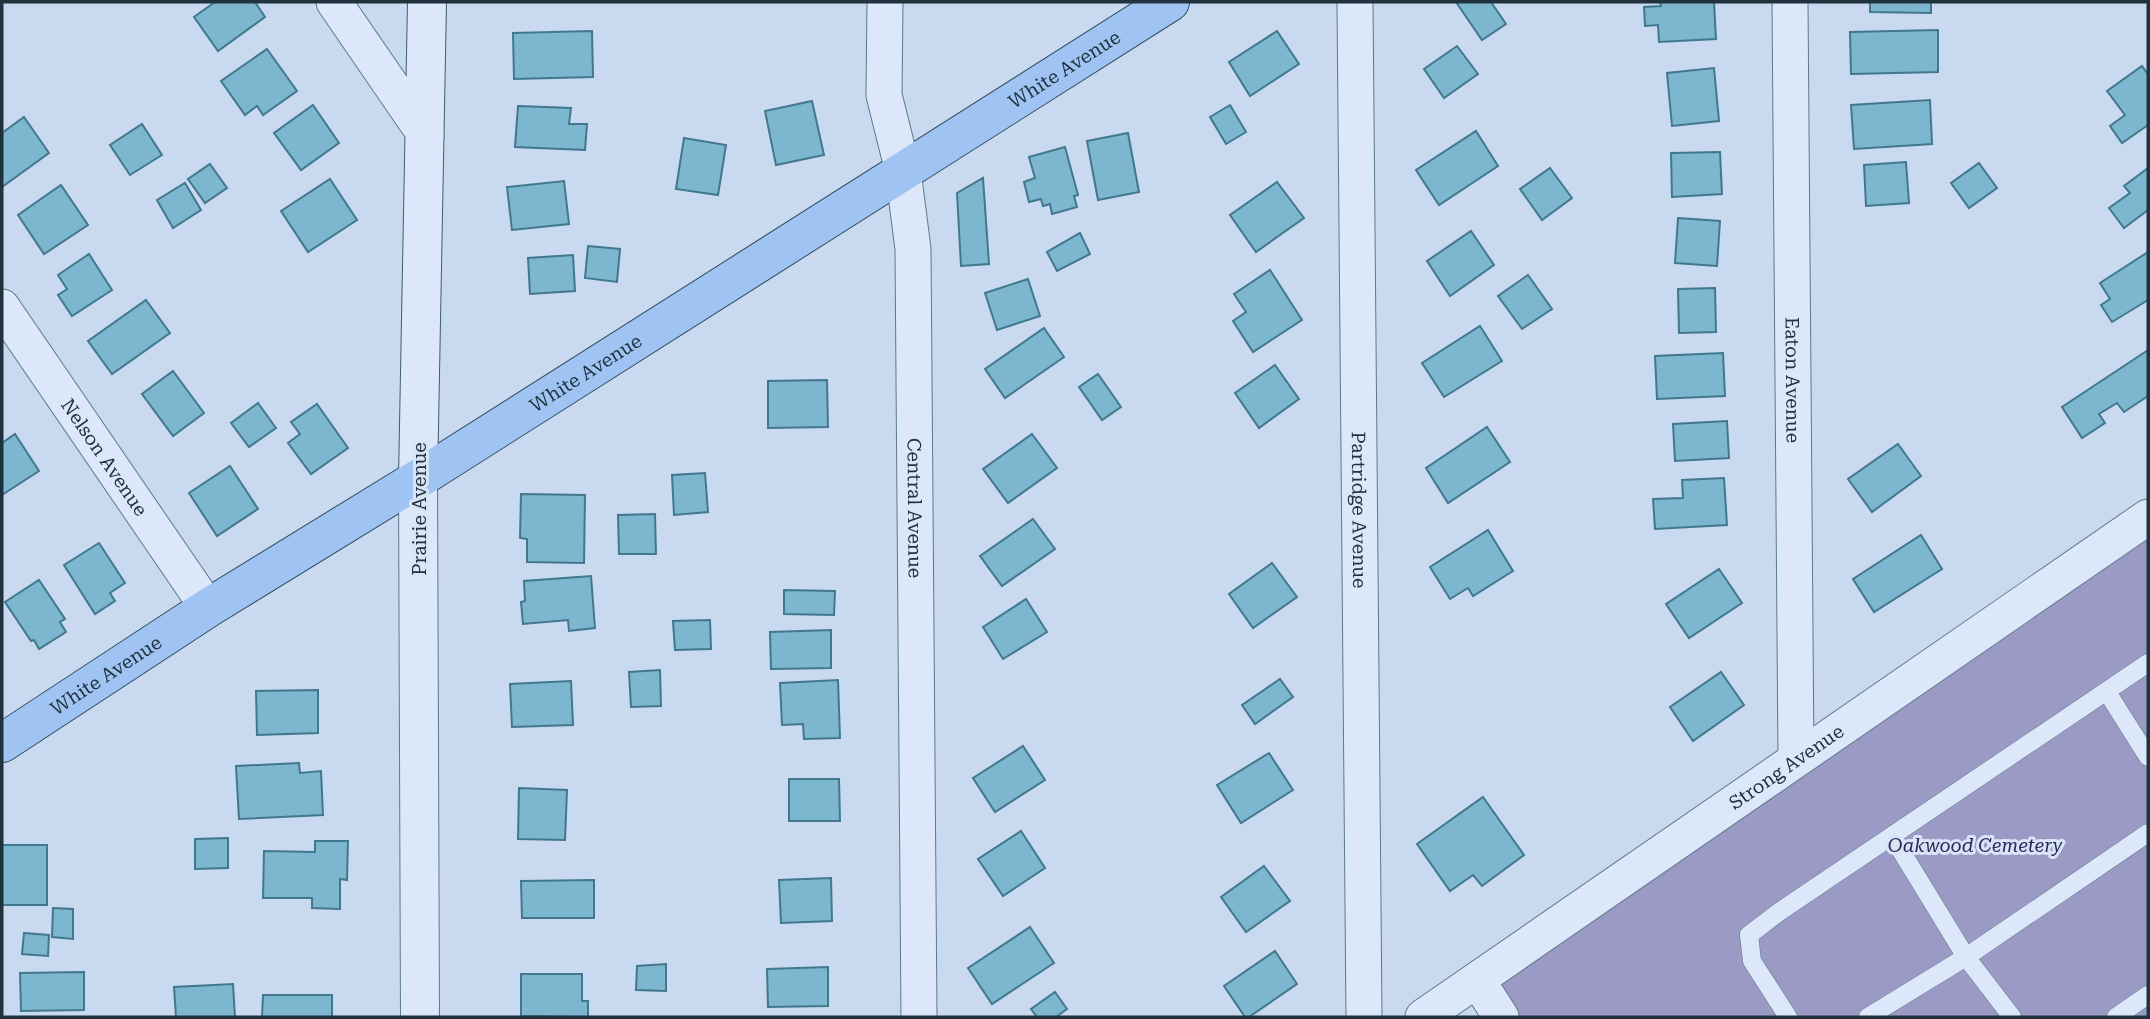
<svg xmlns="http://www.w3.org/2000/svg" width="2150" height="1019" font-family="'Roboto Serif',serif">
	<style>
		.cemetery { fill: #9a9ac4 }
		.building { fill: #7cb7cf; stroke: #41788d; stroke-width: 2 }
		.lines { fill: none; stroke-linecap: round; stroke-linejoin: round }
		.service-casing { stroke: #5c798d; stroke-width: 19 }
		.minor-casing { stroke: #5c798d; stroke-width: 37 }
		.tertiary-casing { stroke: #5c798d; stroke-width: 40 }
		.secondary-casing { stroke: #3f5d6f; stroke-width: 40 }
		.primary-casing { stroke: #304c5b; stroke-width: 40 }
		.service { stroke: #dce8fa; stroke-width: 18 }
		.minor { stroke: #dce8fa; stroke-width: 35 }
		.tertiary { stroke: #dce8fa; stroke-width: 38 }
		.secondary { stroke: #dce8fa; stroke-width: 38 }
		.primary { stroke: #9fc4f3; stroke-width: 38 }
		.labels { text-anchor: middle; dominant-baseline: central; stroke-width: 6; stroke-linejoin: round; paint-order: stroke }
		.street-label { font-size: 19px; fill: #20323d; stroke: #d8e5f7 }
		.park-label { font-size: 19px; font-style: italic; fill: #2c265a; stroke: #d8e5f7 }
	</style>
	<rect width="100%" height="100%" fill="#c8d9f0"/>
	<!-- cemetery -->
	<path class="cemetery" d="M2148,517V1017H1503L1478,981Z"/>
	<!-- building -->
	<g class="building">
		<path d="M215,2H255L265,17L218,51L194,17Z"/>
		<path d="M1456,2H1491L1506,24L1482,40Z"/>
		<path d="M1660,2H1714L1716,39L1659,42L1658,25L1645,26L1644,7L1661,6Z"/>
		<path d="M1870,2H1931V13L1870,12Z"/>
		<path d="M1938,30V72L1851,74L1850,32Z"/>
		<path d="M592,31L593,77L514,79L513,33Z"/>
		<path d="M1277,31L1299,64L1250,96L1229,62Z"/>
		<path d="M1457,46L1478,74L1444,98L1424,69Z"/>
		<path d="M267,49L297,91L263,115L257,106L245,115L221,81Z"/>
		<path d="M2142,66L2148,74V125L2122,143L2110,126L2125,115L2107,91Z"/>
		<path d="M1714,68L1719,121L1672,126L1667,73Z"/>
		<path d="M1930,100L1932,144L1854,149L1851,105Z"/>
		<path d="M812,101L824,155L776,165L765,111Z"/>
		<path d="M313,105L339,143L301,170L274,133Z"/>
		<path d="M1230,105L1246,132L1226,144L1210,117Z"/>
		<path d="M518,106L571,108L569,124H587L585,150L515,147Z"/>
		<path d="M24,117L49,153L2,187V133Z"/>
		<path d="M142,124L162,155L130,175L110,145Z"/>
		<path d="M1476,131L1498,166L1439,205L1416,170Z"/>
		<path d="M1128,133L1139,192L1098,200L1087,141Z"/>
		<path d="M684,138L726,145L718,195L676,189Z"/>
		<path d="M1065,147L1078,195L1074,196L1077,207L1052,214L1050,204L1043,206L1041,199L1029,202L1024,182L1035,178L1029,157Z"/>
		<path d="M1720,152L1722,194L1672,197L1671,153Z"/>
		<path d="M1906,162L1909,203L1866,206L1864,165Z"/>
		<path d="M1979,163L1997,188L1969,208L1951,183Z"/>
		<path d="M210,164L227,188L205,203L188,179Z"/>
		<path d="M1550,168L1572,198L1542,220L1520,189Z"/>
		<path d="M2148,168V210L2124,228L2109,208L2130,193L2124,186Z"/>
		<path d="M983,178L989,264L961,266L957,193Z"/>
		<path d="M330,179L357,220L308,252L281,211Z"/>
		<path d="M564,181L569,224L512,230L507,187Z"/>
		<path d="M1277,182L1304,218L1256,252L1230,215Z"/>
		<path d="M185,183L201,210L173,228L157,200Z"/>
		<path d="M61,185L88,225L44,254L18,215Z"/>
		<path d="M1678,218L1720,221L1717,266L1675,263Z"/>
		<path d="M1471,231L1494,265L1450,296L1427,261Z"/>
		<path d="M1080,233L1090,254L1057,271L1047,252Z"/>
		<path d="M588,246L620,249L617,282L585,278Z"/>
		<path d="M2148,252V300L2112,322L2101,305L2110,299L2100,283Z"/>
		<path d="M89,254L112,290L72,316L58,295L67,289L58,275Z"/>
		<path d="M573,255L575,291L530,294L528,258Z"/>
		<path d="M1270,270L1302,320L1253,352L1233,321L1246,312L1234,294Z"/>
		<path d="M1528,275L1552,309L1522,329L1498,296Z"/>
		<path d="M1028,279L1040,316L997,330L985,293Z"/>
		<path d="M1715,288L1716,332L1679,333L1678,289Z"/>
		<path d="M146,300L170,333L112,374L88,341Z"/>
		<path d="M1480,326L1502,361L1444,397L1422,363Z"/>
		<path d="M1044,328L1064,357L1005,398L985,369Z"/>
		<path d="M2148,350V396L2124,412L2117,403L2099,414L2105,423L2082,438L2062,407Z"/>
		<path d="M1723,353L1725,396L1657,399L1655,356Z"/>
		<path d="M1275,365L1299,399L1259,428L1235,393Z"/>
		<path d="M173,371L204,413L173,436L142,394Z"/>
		<path d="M1098,374L1121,407L1102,420L1079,387Z"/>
		<path d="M827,380L828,427L768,428V381Z"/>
		<path d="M258,403L276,428L249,447L231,423Z"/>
		<path d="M317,404L348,448L311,474L288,443L300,434L291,422Z"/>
		<path d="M1727,421L1729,458L1675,461L1673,424Z"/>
		<path d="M1487,427L1510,462L1448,503L1426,468Z"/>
		<path d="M15,434L39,471L2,495V443Z"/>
		<path d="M1032,434L1057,468L1008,503L983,469Z"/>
		<path d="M1898,444L1921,476L1872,512L1848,479Z"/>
		<path d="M230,466L258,509L217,536L189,493Z"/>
		<path d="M705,473L708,512L674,515L672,475Z"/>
		<path d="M1724,478L1727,525L1655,529L1653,499L1683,498L1682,480Z"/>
		<path d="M521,494L585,495L584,563L527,562V539L520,538Z"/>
		<path d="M655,514L656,554H619L618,515Z"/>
		<path d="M1033,519L1055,549L1002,586L980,556Z"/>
		<path d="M1488,530L1513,571L1473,596L1468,588L1450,599L1430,567Z"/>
		<path d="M1921,535L1942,569L1874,612L1853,579Z"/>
		<path d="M99,543L125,583L110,593L115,601L95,614L64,565Z"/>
		<path d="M1272,563L1297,597L1253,628L1229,594Z"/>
		<path d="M1719,569L1742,603L1689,638L1666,604Z"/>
		<path d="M591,576L595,628L569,631L568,620L523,624L521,602L525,601L524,581Z"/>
		<path d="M39,580L65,619L60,622L66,632L39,649L34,640L31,641L5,602Z"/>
		<path d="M784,590L835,591L834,615L784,614Z"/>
		<path d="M1026,599L1047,632L1003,659L983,627Z"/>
		<path d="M710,620L711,649L675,650L673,621Z"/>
		<path d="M831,630V668L771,669L770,632Z"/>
		<path d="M660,670L661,706L631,707L629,672Z"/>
		<path d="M1721,672L1744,705L1693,741L1670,707Z"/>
		<path d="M1280,679L1293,697L1255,724L1242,705Z"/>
		<path d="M838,680L840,738L804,739L803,724L782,725L780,683Z"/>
		<path d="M571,681L573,725L512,727L510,684Z"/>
		<path d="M318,690V733L257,735L256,691Z"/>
		<path d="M1023,746L1045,780L995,812L973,778Z"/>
		<path d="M1269,753L1293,790L1241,823L1217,785Z"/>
		<path d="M299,763L300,773L321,771L323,815L239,819L236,766Z"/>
		<path d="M789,779H839L840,821H789Z"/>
		<path d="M519,788L567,790L565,840L518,839Z"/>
		<path d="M1483,797L1524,855L1482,886L1473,875L1450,891L1417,844Z"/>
		<path d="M1021,831L1045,868L1003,896L978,859Z"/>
		<path d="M228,838V868L195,869V839Z"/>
		<path d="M315,841H348L347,880L340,879V909L312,908V898H263L264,851L315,852Z"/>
		<rect x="2" y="845" width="45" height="60"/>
		<path d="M1264,866L1290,901L1246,932L1221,897Z"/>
		<path d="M831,878L832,921L781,923L779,880Z"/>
		<path d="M594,880V918H522L521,881Z"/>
		<path d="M53,908L73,909V939L52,937Z"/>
		<path d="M1030,927L1054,963L992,1004L968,968Z"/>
		<path d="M24,933L49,935L48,956L22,954Z"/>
		<path d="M1275,951L1297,984L1249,1017H1245L1224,986Z"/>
		<path d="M666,964V991L636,990L637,966Z"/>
		<path d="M828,967V1006L768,1007L767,969Z"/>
		<path d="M84,972V1010L21,1011L20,973Z"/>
		<path d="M521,974H582V1001H588V1017L521,1016Z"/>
		<path d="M233,984L235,1017H176L174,987Z"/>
		<path d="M1055,992L1067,1009L1056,1017H1037L1031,1009Z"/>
		<path d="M263,995H332V1017H262Z"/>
	</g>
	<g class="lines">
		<!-- service casing -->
		<g class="service-casing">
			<g id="service">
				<path d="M2107,692L2148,757"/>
				<path d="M1892,836L1966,957L2012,1017"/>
				<path d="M1788,1017L1752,961L1749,935L1779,912L2148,663"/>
				<path d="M1868,1017L1966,957L2148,833"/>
				<path d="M2116,1017L2148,995"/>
			</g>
		</g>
		<!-- minor casing -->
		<g class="minor-casing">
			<g id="minor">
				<path d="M334,2L426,136"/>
				<path id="s1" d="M885,2L884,95L903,171L913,249L919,1017"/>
				<path id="s2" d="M1355,2L1364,1017"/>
				<path id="s3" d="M1790,2L1796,758"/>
				<path id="s4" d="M2,307L208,608"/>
				<path d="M1478,981L1501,1017"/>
				<path id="s5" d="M1423,1017L2148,517"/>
			</g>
		</g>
		<!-- tertiary casing -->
		<g class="tertiary-casing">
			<path id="tertiary" d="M418,479L420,1017"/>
		</g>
		<!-- secondary casing -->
		<g class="secondary-casing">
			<path id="secondary" d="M418,479L427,2"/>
		</g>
		<!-- primary casing -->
		<g class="primary-casing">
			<g id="primary">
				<path id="s6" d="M2,743L208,608L418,479L1170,2"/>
			</g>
		</g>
		<!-- service -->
		<use href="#service" class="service"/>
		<!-- minor -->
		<use href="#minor" class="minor"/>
		<!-- tertiary -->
		<use href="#tertiary" class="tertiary"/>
		<!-- secondary -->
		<use href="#secondary" class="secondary"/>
		<!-- primary -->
		<use href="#primary" class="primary"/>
	</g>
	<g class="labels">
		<!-- street labels -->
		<g class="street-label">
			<text stroke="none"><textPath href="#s6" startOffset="1258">White Avenue</textPath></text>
			<text stroke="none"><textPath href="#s6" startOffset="691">White Avenue</textPath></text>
			<text stroke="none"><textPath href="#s3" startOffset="378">Eaton Avenue</textPath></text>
			<text stroke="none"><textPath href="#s4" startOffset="182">Nelson Avenue</textPath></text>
			<text stroke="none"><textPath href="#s1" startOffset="509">Central Avenue</textPath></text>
			<text transform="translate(419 509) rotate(-90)">Prairie Avenue</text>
			<text stroke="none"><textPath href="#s2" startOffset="508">Partridge Avenue</textPath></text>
			<text stroke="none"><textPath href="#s6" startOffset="124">White Avenue</textPath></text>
			<text stroke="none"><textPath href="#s5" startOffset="441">Strong Avenue</textPath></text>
		</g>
		<!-- park labels -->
		<g class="park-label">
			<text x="1975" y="845">Oakwood Cemetery</text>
		</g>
	</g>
	<!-- border -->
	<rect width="2150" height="1019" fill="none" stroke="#20323d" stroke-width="7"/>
</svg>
